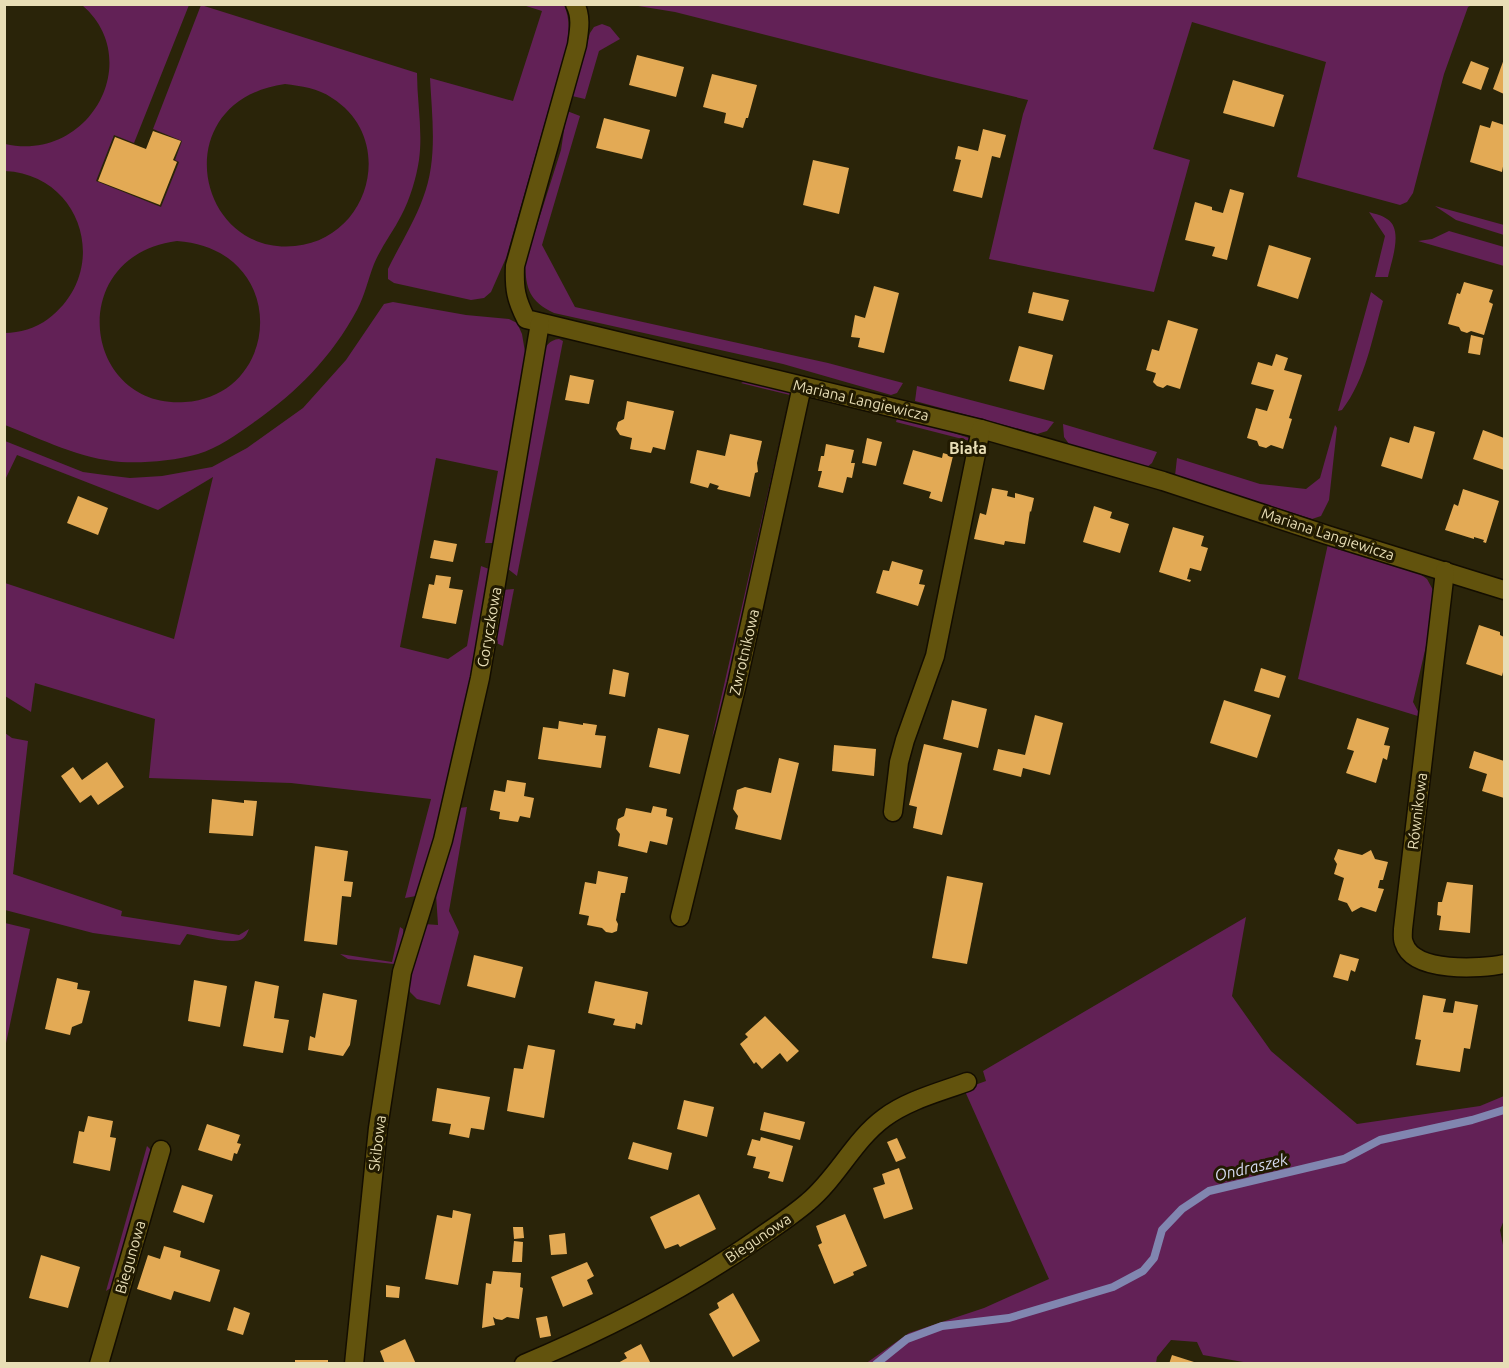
<svg xmlns="http://www.w3.org/2000/svg" width="1509" height="1368" font-family="Ubuntu,sans-serif">
	<style>
		.green { fill: #622156; fill-rule: evenodd }
		.lines { fill: none; stroke-linecap: round; stroke-linejoin: round }
		.stream { stroke: #8186b0; stroke-width: 8 }
		.building { fill: #e3aa55 }
		.minor-casing { stroke: #130d00; stroke-width: 21 }
		.minor { stroke: #62530d; stroke-width: 18 }
		.labels { text-anchor: middle; dominant-baseline: central; stroke-width: 6; stroke-linejoin: round; paint-order: stroke }
		.street-label { font-size: 15px; fill: #e8deb6; stroke: #211a01 }
		.neighbourhood-label { font-size: 16px; font-weight: bold; fill: #e8deb6; stroke: #211a01 }
		.water-label { font-size: 16px; font-style: italic; fill: #d5daf0; stroke: #211a01 }
	</style>
	<rect width="100%" height="100%" fill="#2a2409"/>
	<!-- green -->
	<g class="green">
		<path d="M82,5H189L134,143L114,135L96,181L161,207L179,162L175,160L182,141L153,129L201,5L417,73C417,102 423,131 419,160C416,179 410,199 401,216C393,232 381,247 374,264C368,279 365,295 357,310C331,358 297,392 253,423C236,435 218,448 198,454C174,461 145,463 121,462C81,459 41,439 5,425V333C19,333 36,328 48,319C111,272 84,175 5,171V144C89,163 146,60 82,5ZM285,84C301,86 318,88 332,98C397,139 370,239 295,246C195,256 165,101 285,84ZM177,241C290,249 283,395 185,402C83,409 63,256 177,241Z"/>
		<path d="M523,5H564C570,18 569,30 567,45L506,258L491,292L484,298L471,300L394,283L388,279V269C399,246 414,223 423,198C438,160 432,117 430,78L513,101L542,11Z"/>
		<path d="M632,5L1472,4V5L1468,7L1444,74L1413,193L1407,202L1400,205L1297,177L1326,62L1192,22L1153,149L1190,160L1154,292L989,259L1023,114L1028,100L932,77L675,12Z"/>
		<path d="M602,24L610,27L620,39L599,51L585,99L572,96L590,33L594,27Z"/>
		<path d="M567,111L580,116L542,245L575,307L828,363L903,383L897,393L891,395L783,364L554,313C529,301 526,289 525,263L561,150Z"/>
		<path d="M1435,206L1504,225V235L1456,220Z"/>
		<path d="M1369,212C1375,214 1382,215 1387,219C1404,229 1391,262 1388,277H1375L1385,236Z"/>
		<path d="M1449,231L1504,247V266L1418,241L1432,239Z"/>
		<path d="M1371,292L1383,301C1372,338 1366,379 1342,410L1338,411Z"/>
		<path d="M393,302L466,315L509,319L517,323L522,334L525,352L516,422L496,543H485L498,471L436,458L400,647L448,659L467,646L481,566L489,569L490,576L457,753L420,892L416,896L405,898L431,799L291,783L149,778L155,719L35,683L31,712L5,696V583L174,639L213,477L158,510L17,455L5,480V441L83,472L105,475L130,478L162,476L212,467L247,448L303,408L346,360L384,304Z"/>
		<path d="M559,339L563,341L517,576L508,569L542,354C546,346 549,340 559,339Z"/>
		<path d="M752,378L792,390L728,692L712,738L790,395L741,383Z"/>
		<path d="M917,386L1054,422L1047,431L1037,434L915,401Z"/>
		<path d="M898,415L928,422L951,432L972,439L974,442L896,422Z"/>
		<path d="M1063,424L1073,427L1157,452L1152,463L1147,467L1069,444L1064,437Z"/>
		<path d="M1335,425L1337,428L1329,500L1321,516L1312,519L1175,476L1177,458L1260,484L1306,489L1320,478Z"/>
		<path d="M1328,544L1420,574L1427,579L1433,590L1429,633L1413,702L1421,717L1298,679Z"/>
		<path d="M514,589L503,646L494,642L503,590Z"/>
		<path d="M5,733L12,738L28,741L13,874L122,911L121,916L239,935L249,929C247,934 245,938 240,940C228,944 200,936 187,934L180,945L93,933L5,910Z"/>
		<path d="M467,807L449,911L459,932L440,1005L417,999L410,992L408,981L424,924L438,925L436,894L459,808Z"/>
		<path d="M1246,917L1232,996L1271,1051L1357,1124L1480,1106L1504,1096V1220L1500,1230L1504,1250V1363H1249L1203,1355L1197,1342L1171,1340L1157,1357L1156,1363L865,1364L909,1333L984,1308L1049,1279L964,1089L986,1081L983,1071Z"/>
		<path d="M5,923L30,929L5,1048L4,923Z"/>
		<path d="M400,927L403,929C405,942 400,953 394,964L348,959L340,954L392,962Z"/>
		<path d="M147,1146L153,1152L114,1286L106,1291Z"/>
	</g>
	<g class="lines">
		<!-- stream -->
		<path class="stream" d="M876,1364L907,1339L942,1326L1009,1318L1113,1287L1143,1271L1154,1258L1162,1230L1182,1209L1209,1191L1344,1159L1380,1140L1472,1120L1504,1110"/>
	</g>
	<!-- building -->
	<g class="building">
		<path d="M637,55L684,67L676,97L629,85Z"/>
		<path d="M1504,59V94L1493,89Z"/>
		<path d="M1471,61L1489,68L1481,90L1462,83Z"/>
		<path d="M712,74L757,85L748,118H746L743,128L724,123L726,113L703,107Z"/>
		<path d="M1233,80L1284,95L1274,127L1223,113Z"/>
		<path d="M604,118L650,130L642,159L596,148Z"/>
		<path d="M1492,121L1504,125V161L1502,172L1470,162L1480,125L1490,128Z"/>
		<path d="M983,129L1006,135L1000,158L992,156L982,198L953,191L961,160L955,159L958,146L978,151Z"/>
		<path d="M153,131L181,141L173,160L177,162L160,205L98,181L115,137L146,149Z"/>
		<path d="M813,160L849,168L839,214L803,205Z"/>
		<path d="M1230,189L1244,193L1227,260L1212,256L1215,247L1185,240L1195,202L1212,207V210L1223,213Z"/>
		<path d="M1269,245L1311,258L1298,299L1257,286Z"/>
		<path d="M1464,282L1493,290L1489,302L1493,304L1484,335L1471,331L1467,333L1461,331L1459,327L1448,324L1457,293L1460,294Z"/>
		<path d="M874,286L899,293L884,353L858,347L860,338L851,337L855,315L865,318Z"/>
		<path d="M1033,292L1069,300L1063,321L1028,313Z"/>
		<path d="M1168,320L1198,329L1180,389L1167,385L1163,388L1157,386L1153,382L1156,373L1146,370L1152,349L1159,351Z"/>
		<path d="M1471,335L1483,338L1480,355L1468,353Z"/>
		<path d="M1019,346L1053,355L1044,390L1009,381Z"/>
		<path d="M1276,354L1288,358L1284,370L1302,375L1289,418L1292,419L1283,449L1271,445L1266,448L1259,446L1257,441L1247,438L1256,408L1267,411L1274,390L1251,384L1258,362L1272,366Z"/>
		<path d="M570,375L594,380L589,404L565,400Z"/>
		<path d="M627,401L674,411L665,450L653,447L651,453L630,449L632,438L620,435L616,429L618,422L624,419Z"/>
		<path d="M1414,426L1435,432L1422,479L1381,466L1390,437L1409,443Z"/>
		<path d="M1483,430L1504,438V470L1473,459Z"/>
		<path d="M730,434L762,441L757,463L758,472L755,473L750,497L717,489L719,486L710,483L708,488L690,483L697,450L725,456Z"/>
		<path d="M867,438L882,442L876,466L862,463Z"/>
		<path d="M826,444L854,450L851,463H855L852,478L847,477L843,493L818,487L822,471H818L821,456H824Z"/>
		<path d="M913,450L942,458L943,453L953,456L942,502L929,498L931,492L903,484Z"/>
		<path d="M992,488L1008,491L1007,496L1015,498V493L1034,498L1031,512L1030,511L1025,544L1005,541L1004,545L974,539L980,513L986,515Z"/>
		<path d="M1463,489L1499,501L1486,543L1483,542L1484,540L1474,537V539L1445,530L1454,504L1458,506Z"/>
		<path d="M78,496L108,508L98,535L67,523Z"/>
		<path d="M1094,506L1112,512L1110,518L1129,524L1120,553L1083,542Z"/>
		<path d="M1173,527L1204,536L1201,546L1208,548L1201,571L1190,568L1187,579L1191,580L1190,582L1159,572Z"/>
		<path d="M434,540L457,544L453,562L430,558Z"/>
		<path d="M892,561L923,570L919,584L925,585L918,606L876,593L883,570L889,571Z"/>
		<path d="M436,575L451,577L449,588L463,590L456,624L422,618L429,584L434,585Z"/>
		<path d="M1479,625L1500,632V635L1504,637V668L1502,676L1466,664Z"/>
		<path d="M1261,668L1286,676L1279,698L1254,691Z"/>
		<path d="M613,669L629,673L625,697L609,694Z"/>
		<path d="M952,700L987,709L978,748L943,739Z"/>
		<path d="M1224,700L1271,715L1257,758L1210,743Z"/>
		<path d="M1035,715L1063,723L1050,775L1023,768L1021,777L993,770L998,749L1025,755Z"/>
		<path d="M1357,718L1389,728L1384,745L1390,746L1387,760L1383,758L1376,783L1346,773L1354,751L1347,749Z"/>
		<path d="M559,721L583,725V723L597,725L595,735L606,736L601,768L538,759L543,727L558,729Z"/>
		<path d="M658,728L689,735L680,774L649,767Z"/>
		<path d="M924,744L962,753L942,835L913,828L917,807L909,805Z"/>
		<path d="M834,745L876,749L874,776L832,771Z"/>
		<path d="M1474,751L1504,761V798L1482,791L1487,774L1469,768Z"/>
		<path d="M779,758L799,763L781,840L735,829L738,816L733,809L737,790L745,787L771,793Z"/>
		<path d="M107,762L124,787L98,805L91,795L80,803L61,776L73,767L82,780Z"/>
		<path d="M507,780L526,783L524,796L534,798L530,818L520,816L518,822L499,819L500,812L490,810L494,790L505,792Z"/>
		<path d="M212,799L244,803V800L257,801L253,836L209,833Z"/>
		<path d="M653,806L667,809L666,816L673,818L667,845L650,841L647,853L618,846L620,834L616,829L618,819L624,816L626,808L651,813Z"/>
		<path d="M315,846L348,851L344,881L353,882L351,897L342,896L337,945L304,941Z"/>
		<path d="M1338,849L1362,855L1371,850L1375,859L1388,862L1383,880H1380L1378,888L1384,889L1376,912L1361,907L1352,912L1347,903L1338,900L1344,878L1334,874L1337,864L1334,859Z"/>
		<path d="M598,871L628,877L625,893H621L616,920L618,924L617,931L612,933L606,932L602,928L587,925L589,916L579,914L585,882L596,884Z"/>
		<path d="M947,876L983,883L967,964L932,958Z"/>
		<path d="M1447,882L1473,885L1470,933L1439,930L1441,916L1437,915L1438,902H1442Z"/>
		<path d="M1340,954L1359,959L1355,972L1351,970L1348,981L1333,977Z"/>
		<path d="M474,955L523,967L515,998L467,986Z"/>
		<path d="M57,978L78,983L77,989L90,991L82,1023L72,1027L70,1035L45,1029Z"/>
		<path d="M194,980L227,986L220,1027L188,1021Z"/>
		<path d="M255,981L279,986L274,1018L289,1020L283,1053L243,1046Z"/>
		<path d="M595,981L648,992L642,1025L636,1023L635,1029L613,1025L615,1019L588,1013Z"/>
		<path d="M323,993L357,1000L350,1045L343,1056L308,1050L310,1036L315,1038Z"/>
		<path d="M1423,995L1446,999L1443,1012L1453,1013L1455,1001L1478,1005L1470,1049L1464,1048L1460,1072L1416,1065L1421,1040L1415,1039Z"/>
		<path d="M765,1016L799,1051L787,1062L780,1053L762,1069L756,1062L754,1064L740,1044L748,1037L745,1034Z"/>
		<path d="M528,1045L555,1050L544,1118L507,1111L514,1068L523,1069Z"/>
		<path d="M437,1088L490,1097L484,1130L471,1128L469,1138L449,1134L451,1124L432,1121Z"/>
		<path d="M684,1100L714,1107L707,1137L677,1129Z"/>
		<path d="M764,1112L805,1122L800,1140L760,1130Z"/>
		<path d="M88,1116L113,1121L110,1137L116,1138L110,1171L73,1163L79,1131L84,1132Z"/>
		<path d="M207,1124L240,1135L237,1143L241,1144L237,1154L234,1153L232,1161L198,1150Z"/>
		<path d="M761,1137L793,1146L783,1182L768,1178L770,1172L753,1168L756,1157L747,1155L752,1139L760,1141Z"/>
		<path d="M897,1138L906,1158L896,1162L887,1142Z"/>
		<path d="M633,1142L672,1153L668,1170L628,1159Z"/>
		<path d="M899,1168L913,1209L884,1219L873,1188L885,1184L882,1174Z"/>
		<path d="M182,1185L213,1195L204,1223L173,1212Z"/>
		<path d="M699,1194L716,1229L680,1247L678,1244L665,1249L650,1217Z"/>
		<path d="M453,1210L471,1214L458,1285L425,1279L437,1215L452,1218Z"/>
		<path d="M845,1214L867,1266L853,1272L854,1275L834,1284L818,1245L822,1243L816,1226Z"/>
		<path d="M513,1227H523L524,1238L514,1239Z"/>
		<path d="M565,1233L567,1254L551,1255L549,1235Z"/>
		<path d="M514,1241L523,1242L522,1262H512Z"/>
		<path d="M164,1246L181,1251L180,1257L220,1270L210,1302L174,1291L171,1300L137,1289L148,1255L160,1259Z"/>
		<path d="M41,1255L80,1267L68,1308L29,1298Z"/>
		<path d="M587,1262L594,1276L587,1280L593,1294L563,1307L551,1277Z"/>
		<path d="M493,1271L521,1273L520,1287L523,1288L519,1319L507,1317L502,1320L496,1319L493,1317L495,1325L482,1328L486,1283L491,1284Z"/>
		<path d="M386,1285L400,1287L399,1298L386,1297Z"/>
		<path d="M733,1293L760,1341L733,1357L709,1314L719,1308L717,1303Z"/>
		<path d="M234,1307L250,1313L243,1335L227,1330Z"/>
		<path d="M547,1316L551,1336L540,1338L536,1318Z"/>
		<path d="M405,1339L416,1364H385L380,1351Z"/>
		<path d="M641,1344L651,1364H616L627,1358L624,1353Z"/>
		<path d="M1172,1355L1194,1362L1193,1364H1169Z"/>
		<rect x="295" y="1360" width="33" height="4"/>
	</g>
	<g class="lines">
		<!-- minor casing -->
		<g class="minor-casing">
			<g id="minor">
				<path d="M575,4C582,17 579,31 577,45L515,266C514,289 516,299 526,319L981,429L1163,481L1327,535L1504,590"/>
				<path d="M1445,571L1403,929C1403,933 1402,939 1404,943C1413,973 1481,969 1504,964"/>
				<path d="M893,812L899,762L905,740L935,656L981,429"/>
				<path d="M680,917L737,684L802,386"/>
				<path d="M99,1364L161,1150"/>
				<path d="M354,1364L378,1128L402,972L443,840L480,678L540,323"/>
				<path d="M524,1364C607,1329 686,1289 760,1237C776,1226 793,1215 808,1202C837,1178 854,1140 884,1118C908,1100 940,1092 967,1082"/>
			</g>
		</g>
		<!-- minor -->
		<use href="#minor" class="minor"/>
	</g>
	<g class="labels">
		<!-- street labels -->
		<g class="street-label">
			<text transform="translate(861 400) rotate(13)">Mariana Langiewicza</text>
			<text transform="translate(1328 534) rotate(18)">Mariana Langiewicza</text>
			<text transform="translate(489 627) rotate(-80)">Goryczkowa</text>
			<text transform="translate(744 652) rotate(-77)">Zwrotnikowa</text>
			<text transform="translate(1417 811) rotate(-83)">Równikowa</text>
			<text transform="translate(377 1143) rotate(-83)">Skibowa</text>
			<text transform="translate(758 1238) rotate(-34)">Biegunowa</text>
			<text transform="translate(130 1257) rotate(-74)">Biegunowa</text>
		</g>
		<!-- neighbourhood labels -->
		<g class="neighbourhood-label">
			<text x="968" y="448">Biała</text>
		</g>
		<!-- water labels -->
		<g class="water-label">
			<text transform="translate(1251 1167) rotate(-13)">Ondraszek</text>
		</g>
	</g>
	<!-- border -->
	<rect width="1509" height="1368" fill="none" stroke="#e8deb6" stroke-width="12"/>
</svg>
